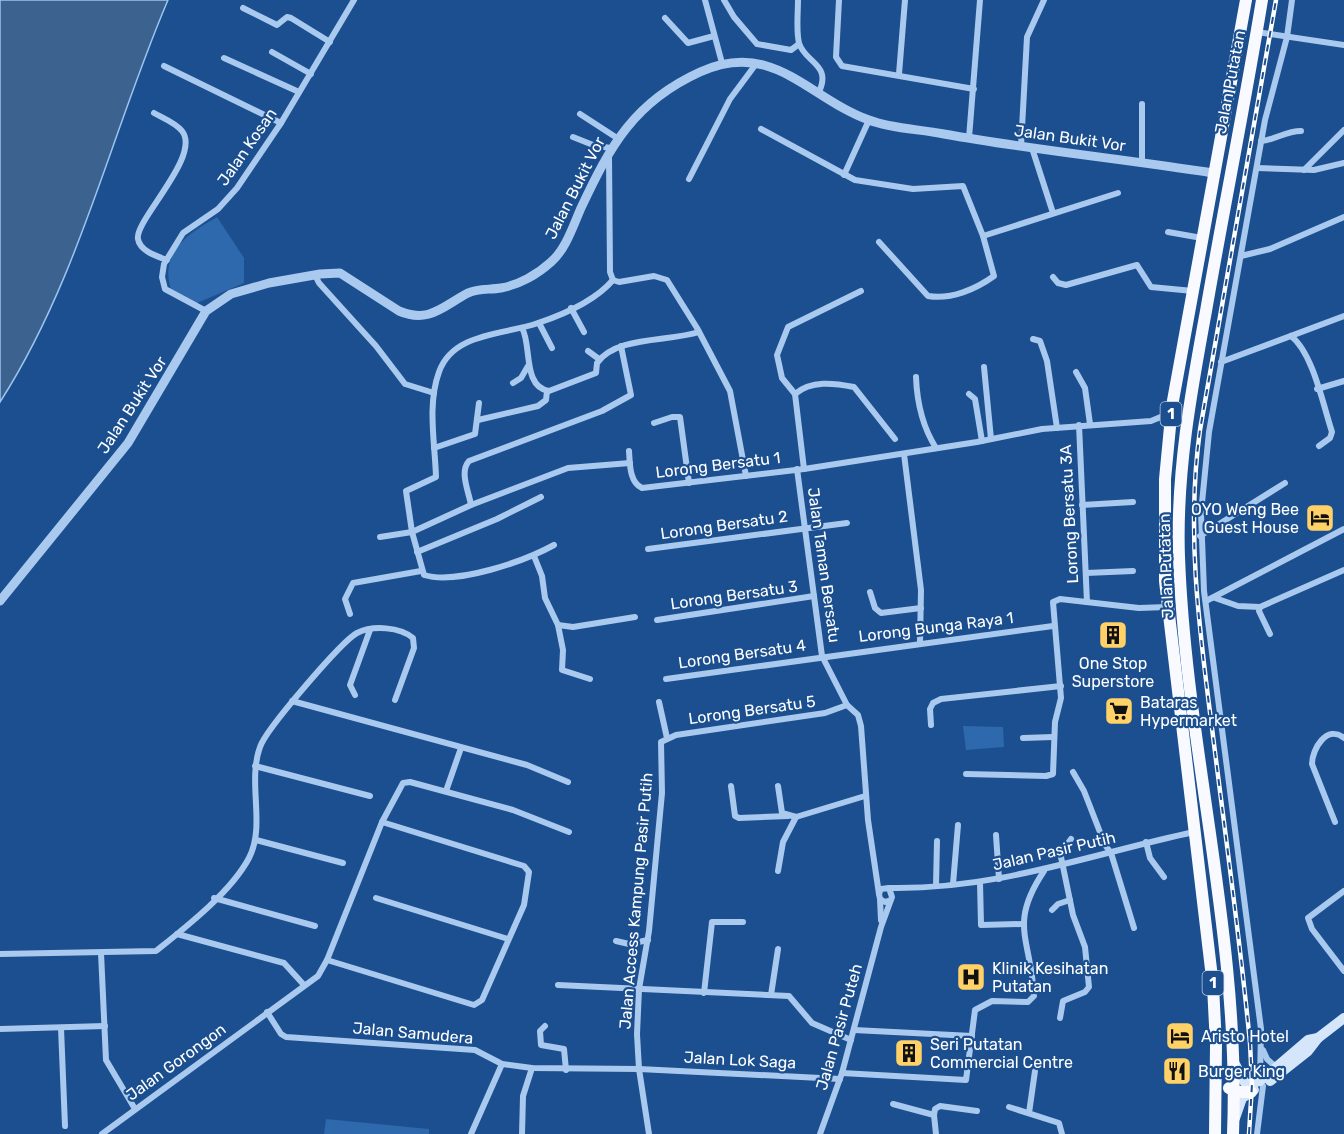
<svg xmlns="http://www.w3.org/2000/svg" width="1344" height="1134" font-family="Rubik,sans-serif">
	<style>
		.green { fill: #2e69ad }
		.water { fill: #3c6290; stroke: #9cc4f0; stroke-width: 1.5 }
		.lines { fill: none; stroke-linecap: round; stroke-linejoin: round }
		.minor { stroke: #a9c9ee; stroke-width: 6 }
		.tertiary { stroke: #a9c9ee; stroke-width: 9 }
		.secondary { stroke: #d6e6fa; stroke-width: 10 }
		.trunk { stroke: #f8faff; stroke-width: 12 }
		.rail-casing { stroke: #fff; stroke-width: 4.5 }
		.rail { stroke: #1b4f8f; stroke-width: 2; stroke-dasharray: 7; stroke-linecap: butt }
		.labels { text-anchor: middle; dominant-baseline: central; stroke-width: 4.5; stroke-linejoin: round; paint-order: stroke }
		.shield { fill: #1b4f8f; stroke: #bbcadd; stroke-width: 1.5 }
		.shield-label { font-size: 15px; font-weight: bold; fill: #fff }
		.street-label { font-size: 16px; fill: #fff; stroke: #1b4f8f }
		.poi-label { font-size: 16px; fill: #fff; stroke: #1b4f8f; text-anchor: start }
	</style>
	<rect width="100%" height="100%" fill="#1b4f8f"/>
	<!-- green -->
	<g class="green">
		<path d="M217,217L244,258V283L197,303L171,289C159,252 189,233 217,217Z"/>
		<path d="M963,726L1003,727L1004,747L966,750Z"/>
		<path d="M326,1119L429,1129V1134H324Z"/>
	</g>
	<!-- water -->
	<path class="water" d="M0,0H168C111,133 79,279 0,402Z"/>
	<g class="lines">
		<!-- minor -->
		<g class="minor">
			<path d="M705,0L722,63"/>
			<path d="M724,0L734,17L757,44L791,50L799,44"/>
			<path d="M798,0C798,13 796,31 799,43C805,63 832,64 819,92"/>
			<path d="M839,0L836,57L842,66L974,89"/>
			<path d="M243,8L277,25L287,17L291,18L330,42"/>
			<path d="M665,18L688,43L714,36"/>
			<path d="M1257,32L1344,45"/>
			<path d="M272,52L311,74"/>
			<path d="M224,58L299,92"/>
			<path d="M164,66L281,123"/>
			<path d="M899,74L905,0"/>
			<path d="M1142,104V163"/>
			<path d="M154,113C163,118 176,123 182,131C202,156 134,221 138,239C140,251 156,256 167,260"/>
			<path d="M580,114L617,138"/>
			<path d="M761,129L855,180L913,189L963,186L983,236"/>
			<path d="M573,137L593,145L610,148"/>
			<path d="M969,138L980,0"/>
			<path d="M1261,141C1276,140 1285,131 1301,131"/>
			<path d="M1021,146L1027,37L1044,0"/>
			<path d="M1032,148L1053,213"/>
			<path d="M609,156L610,272L613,280L619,282L654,276L667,280L697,328L730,391L746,476"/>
			<path d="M1257,168L1314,170L1344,163"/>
			<path d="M1304,170L1344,130"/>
			<path d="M844,175L869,120"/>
			<path d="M689,179L730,99L756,64"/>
			<path d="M1168,232L1202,238"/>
			<path d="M879,242L928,296C951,300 976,289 994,276L983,236L1118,193"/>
			<path d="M1241,256L1270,249L1344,217"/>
			<path d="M315,275L319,283L376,346L405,384L434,393"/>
			<path d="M1053,277L1058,283L1066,285L1137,265L1151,287L1193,291"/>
			<path d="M571,308L584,332"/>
			<path d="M206,311L165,289L162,277L164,264L183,233L218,209L237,188L281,123L354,0"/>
			<path d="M539,323L552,348"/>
			<path d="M522,328C532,344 522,387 549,391L596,373L597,363C616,336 668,342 699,332"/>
			<path d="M1291,336C1313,353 1323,405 1332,432L1330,438L1319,446"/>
			<path d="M1033,339L1040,341L1047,361L1057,428"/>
			<path d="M588,351L599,359"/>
			<path d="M1221,362L1344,316"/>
			<path d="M984,367L991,439"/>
			<path d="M1076,372L1085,388L1090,424"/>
			<path d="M916,377C917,403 922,426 936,448"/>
			<path d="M513,383L521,378L528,366"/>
			<path d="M1317,389L1344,381"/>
			<path d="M795,394C811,380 834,383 854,387L895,439"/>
			<path d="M969,394L975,399L982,441"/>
			<path d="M478,420L538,406L546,400L547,391"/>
			<path d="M654,423L672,417H680L689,483"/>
			<path d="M1079,425L1087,602"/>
			<path d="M434,448L475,434L479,403"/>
			<path d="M629,451C630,463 629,482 642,488L804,469L977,442L1042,429L1151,421L1163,416L1170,409"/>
			<path d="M904,454L921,590L920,642"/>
			<path d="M797,469L822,656L847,705L858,715L861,726L868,820L879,894"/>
			<path d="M804,469L795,394L782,378L777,355L788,327L861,291"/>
			<path d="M471,505C469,492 459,472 469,461L602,411L631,395L621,346"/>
			<path d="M1082,505L1133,502"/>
			<path d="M1200,536L1285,483"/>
			<path d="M380,537L412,532L471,505L568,468L630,463"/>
			<path d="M554,545C525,561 457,585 424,575L412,532L406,491L436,477C435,443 427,405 439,372C453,332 505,335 538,323C565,314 595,301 613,280"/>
			<path d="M648,549L847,523"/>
			<path d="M417,552L497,519L541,497"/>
			<path d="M534,556L542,576L545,598L558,625L563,650L562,670L590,679"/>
			<path d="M1086,573L1133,571"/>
			<path d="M870,592L875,608L881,613L921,608"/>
			<path d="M1215,598L1238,606L1260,607L1344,570"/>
			<path d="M1206,601L1344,529"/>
			<path d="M1260,607L1259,611L1270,634"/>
			<path d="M350,614L345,599L353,583L421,571"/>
			<path d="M657,620L814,596"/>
			<path d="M558,625L573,627L635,617"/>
			<path d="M666,679L1053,626"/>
			<path d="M355,695L350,685L370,630"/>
			<path d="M292,701L527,765L568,782"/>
			<path d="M659,702L667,738"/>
			<path d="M931,725L930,709L933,703L941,699L1061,686"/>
			<path d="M1023,738L1053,737"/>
			<path d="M255,766L370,796"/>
			<path d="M1073,772L1084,791L1105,845L1111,853L1134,928"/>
			<path d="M966,774L1046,776L1053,774L1055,722L1061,698L1053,602L1060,599L1139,608L1167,607"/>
			<path d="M731,786L735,816L739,818L788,816"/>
			<path d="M778,786L782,813L796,817L865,796"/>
			<path d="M446,791L461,748"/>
			<path d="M1335,822L1312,764C1312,749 1327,724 1344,738"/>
			<path d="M996,835L999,879"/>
			<path d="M256,840L343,863"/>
			<path d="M1146,842L1150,858L1164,877"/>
			<path d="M778,871L783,842L796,817"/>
			<path d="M980,882L981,925L1022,924"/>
			<path d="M953,884L958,825"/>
			<path d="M936,886L937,841"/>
			<path d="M889,888C997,890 1091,854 1194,832"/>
			<path d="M1344,891L1308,918L1312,929L1344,971"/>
			<path d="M214,898L315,926"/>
			<path d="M376,898L508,939"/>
			<path d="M880,899L881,920"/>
			<path d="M1052,910L1058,904L1070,900"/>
			<path d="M177,934L284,963L304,985"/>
			<path d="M616,941L629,944L648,940"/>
			<path d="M101,953L106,1060L135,1109"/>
			<path d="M0,954L156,951C186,927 231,892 249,858C266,825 247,783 260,747C266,729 342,641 357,633C373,625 400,627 413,638L414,648L395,700"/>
			<path d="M327,960L474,1005L482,1000L524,905L529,872L524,866L382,822"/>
			<path d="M558,985L789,996L812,1023L851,1040"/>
			<path d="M704,993L712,922H743"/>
			<path d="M771,995L778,949"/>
			<path d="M267,1012L281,1034L286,1037L475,1050L502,1064L532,1068L639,1069L840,1079"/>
			<path d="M1060,1018L1063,1001L1085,992L1089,987L1085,947L1073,915L1061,857L1062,851L1071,839"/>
			<path d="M545,1026L540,1031L541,1045L564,1049L566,1070"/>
			<path d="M61,1028L65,1126"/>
			<path d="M0,1029L105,1026"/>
			<path d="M854,1030L972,1036"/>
			<path d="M1263,1050L1267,1059L1276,1067"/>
			<path d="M842,1073L966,1080L975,1010L992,1001L1028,1002L1034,996C1031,938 1008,925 1044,871"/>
			<path d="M1260,1081L1261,1029L1204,591L1201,513L1209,432L1265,120L1287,37L1292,0"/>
			<path d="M893,1104L934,1115L936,1134"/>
			<path d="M1009,1107L1059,1123L1062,1134"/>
			<path d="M1029,1113L1035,1071"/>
			<path d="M934,1115L935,1109L940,1106L977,1111"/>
			<path d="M102,1134L318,976L327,960L382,822L403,783L410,782L513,810L569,832"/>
			<path d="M471,1134L502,1064"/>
			<path d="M522,1134L523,1096L532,1068"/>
			<path d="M649,1134L639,1069L637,1034L639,989L649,931L662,793L661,742L676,735L825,713L847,705"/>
			<path d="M820,1134L842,1073L881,927L892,897L889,888L881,889L879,894L880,899L885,902L891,900"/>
			<path d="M1257,1134L1263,1086"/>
		</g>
		<!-- tertiary -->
		<path class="tertiary" d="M0,601L128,443L206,311L231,294L269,283L320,274L340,273L399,311C429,324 443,306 468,293C478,288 490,290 501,288C519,285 538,274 551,262C566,249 573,226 581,208C610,146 634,102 700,72C773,39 808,98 869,120C892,129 920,129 944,134C1033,150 1124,159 1213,173"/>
		<!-- secondary -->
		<g class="secondary">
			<path d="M1235,1064L1245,1083L1249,1084L1260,1081L1308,1040L1318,1038L1344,1018"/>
			<path d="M1270,1081L1308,1051L1318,1038"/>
			<path d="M1235,1118L1242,1098L1254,1090"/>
		</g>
		<!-- trunk -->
		<g class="trunk">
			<path d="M1229,1088L1238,1092H1251"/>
			<path d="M1215,1134L1216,1045L1213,986L1165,581V479L1172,406L1246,0"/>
			<path d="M1233,1134C1241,939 1186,750 1179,557C1176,474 1191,392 1206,311C1224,207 1245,104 1262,0"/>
		</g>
		<!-- rail casing -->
		<g class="rail-casing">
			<path id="rail" d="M1249,1134L1252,1084L1250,1043C1240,938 1225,833 1212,728C1199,628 1186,530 1200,430L1276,0"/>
		</g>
		<!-- rail -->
		<use href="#rail" class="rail"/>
	</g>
	<!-- icons -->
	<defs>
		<g id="hotel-square" transform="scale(1.5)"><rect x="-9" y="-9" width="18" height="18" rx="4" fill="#ffd166" stroke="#1b4f8f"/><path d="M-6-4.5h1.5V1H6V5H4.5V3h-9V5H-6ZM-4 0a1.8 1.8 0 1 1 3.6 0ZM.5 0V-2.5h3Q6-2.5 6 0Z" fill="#111"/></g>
		<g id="building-square" transform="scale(1.5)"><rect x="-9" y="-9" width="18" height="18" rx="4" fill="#ffd166" stroke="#1b4f8f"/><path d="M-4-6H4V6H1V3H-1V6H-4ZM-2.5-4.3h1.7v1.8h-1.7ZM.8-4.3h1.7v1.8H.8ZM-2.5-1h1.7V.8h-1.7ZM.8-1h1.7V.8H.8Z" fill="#111"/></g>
		<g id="supermarket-square" transform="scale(1.5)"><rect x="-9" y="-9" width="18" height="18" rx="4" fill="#ffd166" stroke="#1b4f8f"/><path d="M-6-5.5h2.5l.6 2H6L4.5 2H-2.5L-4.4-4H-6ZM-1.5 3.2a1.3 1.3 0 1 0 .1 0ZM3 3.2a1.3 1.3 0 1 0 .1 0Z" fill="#111"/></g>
		<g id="hospital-square" transform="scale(1.5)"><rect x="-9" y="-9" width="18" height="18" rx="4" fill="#ffd166" stroke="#1b4f8f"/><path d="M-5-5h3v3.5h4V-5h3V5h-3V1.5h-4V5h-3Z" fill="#111"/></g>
		<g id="restaurant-square" transform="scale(1.5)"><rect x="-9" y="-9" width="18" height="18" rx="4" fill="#ffd166" stroke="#1b4f8f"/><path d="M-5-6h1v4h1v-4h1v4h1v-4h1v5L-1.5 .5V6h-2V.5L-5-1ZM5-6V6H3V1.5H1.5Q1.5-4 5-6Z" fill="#111"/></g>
	</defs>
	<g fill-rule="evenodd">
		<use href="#hotel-square" x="1320" y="518"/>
		<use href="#building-square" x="1113" y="635"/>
		<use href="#supermarket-square" x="1119" y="711"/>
		<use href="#hospital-square" x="971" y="977"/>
		<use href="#hotel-square" x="1180" y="1036"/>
		<use href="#building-square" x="909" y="1053"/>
		<use href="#restaurant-square" x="1177" y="1071"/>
	</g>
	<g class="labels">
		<!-- shield labels -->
		<g class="shield">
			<rect x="1160.5" y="402" width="21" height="24" rx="4.5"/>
			<rect x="1202.5" y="971" width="21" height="24" rx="4.5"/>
		</g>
		<g class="shield-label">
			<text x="1171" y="414">1</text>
			<text x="1213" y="983">1</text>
		</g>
		<!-- street labels -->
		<g class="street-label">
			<text transform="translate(1230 82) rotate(-79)">Jalan Putatan</text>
			<text transform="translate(1070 138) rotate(8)">Jalan Bukit Vor</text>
			<text transform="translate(247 147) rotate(-55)">Jalan Kosan</text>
			<text transform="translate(575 188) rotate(-63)">Jalan Bukit Vor</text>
			<text transform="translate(132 405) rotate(-57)">Jalan Bukit Vor</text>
			<text transform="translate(718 465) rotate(-7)">Lorong Bersatu 1</text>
			<text transform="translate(1069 514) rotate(-93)">Lorong Bersatu 3A</text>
			<text transform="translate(724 525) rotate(-8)">Lorong Bersatu 2</text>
			<text transform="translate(824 565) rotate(82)">Jalan Taman Bersatu</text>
			<text transform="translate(1166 566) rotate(-92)">Jalan Putatan</text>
			<text transform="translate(734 595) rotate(-8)">Lorong Bersatu 3</text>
			<text transform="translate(936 627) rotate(-7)">Lorong Bunga Raya 1</text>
			<text transform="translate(742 654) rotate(-8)">Lorong Bersatu 4</text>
			<text transform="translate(752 710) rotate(-8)">Lorong Bersatu 5</text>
			<text transform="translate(1054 851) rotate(-13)">Jalan Pasir Putih</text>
			<text transform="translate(636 901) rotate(-85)">Jalan Access Kampung Pasir Putih</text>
			<text transform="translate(839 1027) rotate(-74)">Jalan Pasir Puteh</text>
			<text transform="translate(413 1033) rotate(5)">Jalan Samudera</text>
			<text transform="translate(740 1060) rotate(3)">Jalan Lok Saga</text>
			<text transform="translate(176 1062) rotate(-36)">Jalan Gorongon</text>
		</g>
		<!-- poi labels -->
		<g class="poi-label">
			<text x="1299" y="509" text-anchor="end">OYO Weng Bee<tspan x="1299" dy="18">Guest House</tspan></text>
			<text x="1113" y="663" text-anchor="middle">One Stop<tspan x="1113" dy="18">Superstore</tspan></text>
			<text x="1140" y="702">Bataras<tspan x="1140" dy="18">Hypermarket</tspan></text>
			<text x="992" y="968">Klinik Kesihatan<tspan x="992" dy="18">Putatan</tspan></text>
			<text x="1201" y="1036">Aristo Hotel</text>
			<text x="930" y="1044">Seri Putatan<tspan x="930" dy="18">Commercial Centre</tspan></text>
			<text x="1198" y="1071">Burger King</text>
		</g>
	</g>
</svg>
